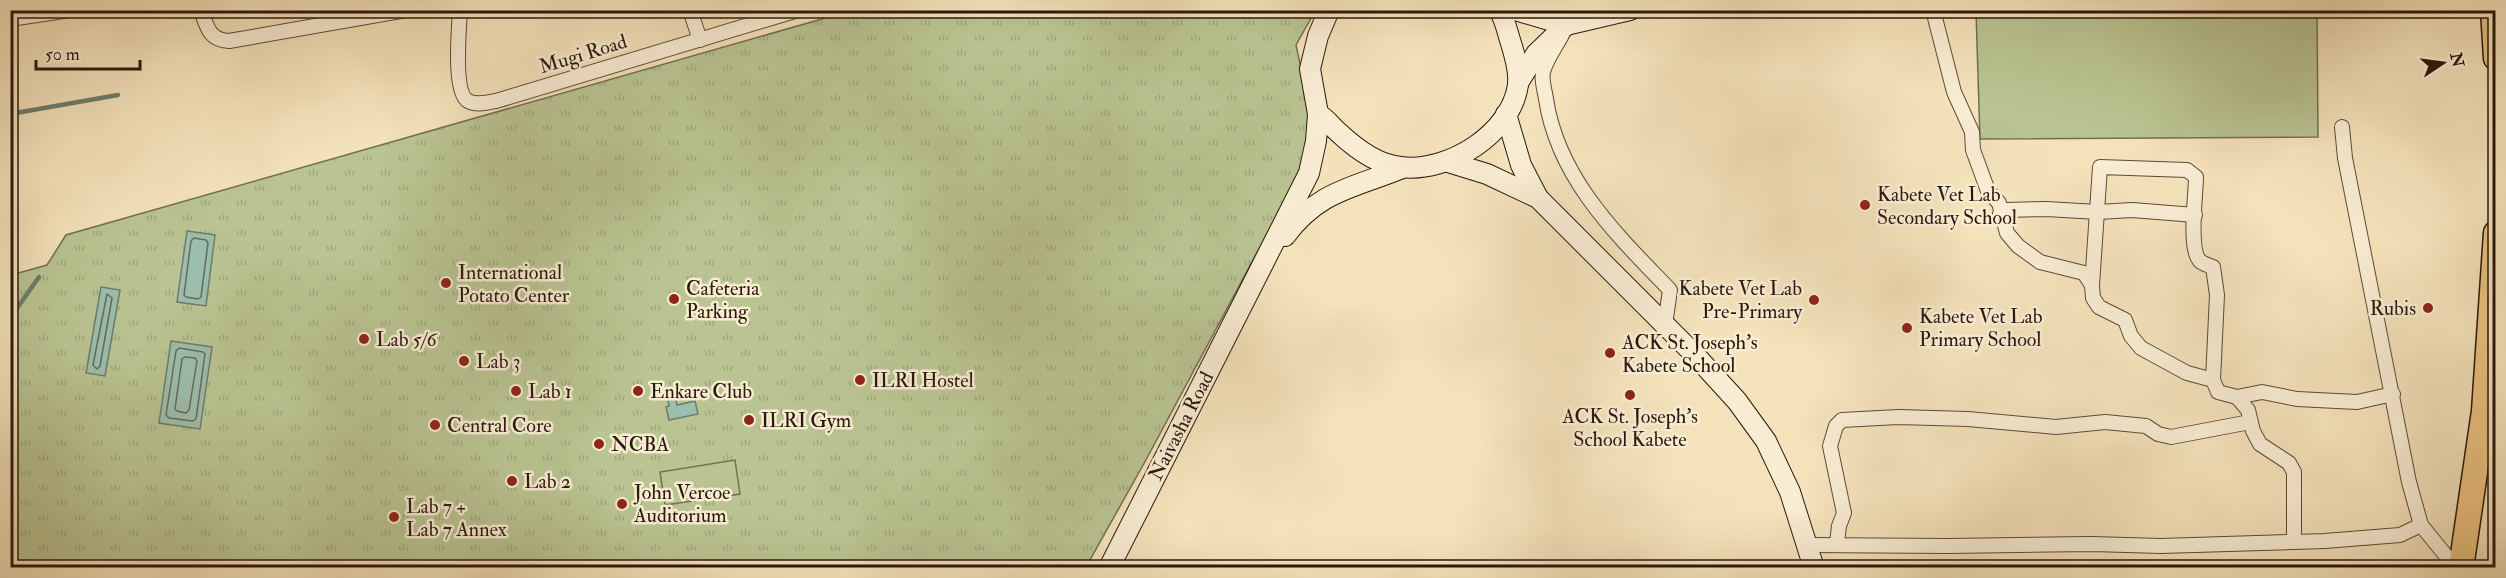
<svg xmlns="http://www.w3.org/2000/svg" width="2506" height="578" font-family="'IM FELL Double Pica',serif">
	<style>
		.grass { fill: url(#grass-tufts); stroke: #726e50; stroke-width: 1.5 }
		.pitch { fill: #b9c492; stroke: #726e50; stroke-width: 1.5 }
		.water { fill: #9cbeac; stroke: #6e7c6c; stroke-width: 1.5 }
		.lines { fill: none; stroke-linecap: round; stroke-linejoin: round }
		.shore { stroke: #636b5c; stroke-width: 1.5 }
		.stream { stroke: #6e7c6c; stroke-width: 4.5 }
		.street-casing { stroke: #5c4a38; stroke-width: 16 }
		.secondary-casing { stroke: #2a180d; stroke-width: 22 }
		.highway-casing { stroke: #2a180d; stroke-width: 27 }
		.street { stroke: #f8ecd3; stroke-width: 14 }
		.secondary { stroke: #f8ecd3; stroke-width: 20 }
		.highway { stroke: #eac17e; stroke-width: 24 }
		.poi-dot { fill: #8f2418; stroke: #f8ecd3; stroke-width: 2 }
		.labels { text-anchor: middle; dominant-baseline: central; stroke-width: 5; stroke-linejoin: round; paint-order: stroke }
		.street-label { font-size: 20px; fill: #2a180d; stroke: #f8ecd3 }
		.poi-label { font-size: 20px; fill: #2a180d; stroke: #f8ecd3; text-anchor: start }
	</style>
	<defs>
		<pattern id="grass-tufts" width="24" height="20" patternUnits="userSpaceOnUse" patternTransform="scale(1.5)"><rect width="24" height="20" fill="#b9c492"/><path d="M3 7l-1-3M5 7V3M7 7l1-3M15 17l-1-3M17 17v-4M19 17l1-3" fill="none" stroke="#9fa87d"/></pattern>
	</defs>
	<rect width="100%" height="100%" fill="#f4e2bb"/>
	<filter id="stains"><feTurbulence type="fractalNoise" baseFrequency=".00333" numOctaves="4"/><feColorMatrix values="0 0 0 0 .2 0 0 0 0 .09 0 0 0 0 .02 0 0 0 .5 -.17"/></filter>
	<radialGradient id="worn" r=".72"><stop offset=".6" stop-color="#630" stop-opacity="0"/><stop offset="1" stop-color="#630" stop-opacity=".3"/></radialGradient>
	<!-- grass -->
	<path class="grass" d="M850,11H1315L1296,45L1308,101V132L1298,176L1147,458L1086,567L11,568V275L47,265L66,235Z"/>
	<!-- pitch -->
	<g class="pitch">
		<path d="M1976,11H2317L2318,137L1980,139Z"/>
		<path d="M735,460L740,494L665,505L660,472Z"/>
	</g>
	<!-- water -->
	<g class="water">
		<path d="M187,231L215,235L206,306L177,302Z"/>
		<path d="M101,287L120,290L105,376L86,373Z"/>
		<path d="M171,341L212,347L200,429L159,423Z"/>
		<path d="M675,397L677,405L695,401L698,414L669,420L666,407L669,406L668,399Z"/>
	</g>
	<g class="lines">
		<!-- shore -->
		<g class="shore">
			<path d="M194,238L206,240L208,243L201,297L198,299L186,297L184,295L191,241Z"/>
			<path d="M107,294L112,298L100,366L97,369L93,365Z"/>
			<path d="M179,348L203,352L205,354L196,419L193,421L169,418L166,415L176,351Z"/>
			<path d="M185,357L195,358L197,361L189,410L186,413L177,411L175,409L182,359Z"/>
		</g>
		<!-- stream -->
		<g class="stream">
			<path d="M10,114L118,95"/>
			<path d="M10,318L39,277"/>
		</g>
		<!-- street casing -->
		<g class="street-casing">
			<g id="street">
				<path d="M201,10C207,27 209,40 229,41L406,10"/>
				<path d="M460,10C459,28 453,92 468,101C477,106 487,102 496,101L798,10"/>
				<path d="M690,10L700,40"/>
				<path d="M1933,10L1954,92L1972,132L1973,150L1988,191L1999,203L2007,233L2018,246L2040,262L2084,273L2092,285L2093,298L2099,307L2125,320L2131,336L2141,348L2187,373L2213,380L2218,392L2237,397L2262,392L2297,399L2357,402L2393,394"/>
				<path d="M10,19L70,10"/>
				<path d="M1562,35C1556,46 1546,60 1543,72C1541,80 1545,91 1546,99C1558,179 1617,235 1670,290L1665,325"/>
				<path d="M2342,127L2345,158L2409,482L2421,525"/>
				<path d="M2000,214L2007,210L2046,209L2098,212L2132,210L2195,215"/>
				<path d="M2092,285L2100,167L2187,170L2196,177C2196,195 2188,249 2200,261C2203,264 2208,265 2213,267L2217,295L2213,380"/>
				<path d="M2237,397L2248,410L2253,431L2260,444L2289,463L2294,472V542"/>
				<path d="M1837,543L1839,526L1844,513L1830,446L1836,426L1842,420L1898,417L1968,419L2056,427L2105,422L2146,426L2158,434L2171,437L2250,422"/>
				<path d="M1807,545L1948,546L2092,544L2161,546L2325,541L2400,535L2421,525L2456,568"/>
			</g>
		</g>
		<!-- secondary casing -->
		<g class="secondary-casing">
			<g id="secondary">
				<path d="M1515,10L1566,25L1630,10"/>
				<path d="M1518,83L1536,54L1566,25"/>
				<path d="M1318,114C1327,119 1331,126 1338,132C1355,148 1377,165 1401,167C1448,173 1511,134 1518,85C1520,71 1514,53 1510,40C1507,31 1505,19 1499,10"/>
				<path d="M1506,114L1521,165L1538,198"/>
				<path d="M1448,162L1487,174L1538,198L1694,354L1737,401L1766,441L1790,492L1814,568"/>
				<path d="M1285,236C1319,190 1354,188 1402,168"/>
				<path d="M1109,568L1309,173L1316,141L1318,114L1310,69L1318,36L1329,10"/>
			</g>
		</g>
		<!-- highway casing -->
		<g class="highway-casing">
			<g id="highway">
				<path d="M2493,10L2496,58"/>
				<path d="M2461,568L2484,411L2496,233"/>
			</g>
		</g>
		<!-- street -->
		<use href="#street" class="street"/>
		<!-- secondary -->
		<use href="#secondary" class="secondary"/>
		<!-- highway -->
		<use href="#highway" class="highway"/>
	</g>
	<!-- markers -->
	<g class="poi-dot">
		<circle cx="1865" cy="205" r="6"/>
		<circle cx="446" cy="283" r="6"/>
		<circle cx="674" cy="299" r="6"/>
		<circle cx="1814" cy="300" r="6"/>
		<circle cx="2428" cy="308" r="6"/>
		<circle cx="1907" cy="328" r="6"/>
		<circle cx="364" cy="339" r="6"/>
		<circle cx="1610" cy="353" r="6"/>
		<circle cx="464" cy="361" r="6"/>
		<circle cx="860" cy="380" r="6"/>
		<circle cx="516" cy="391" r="6"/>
		<circle cx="638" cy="391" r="6"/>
		<circle cx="1630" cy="395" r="6"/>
		<circle cx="749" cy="420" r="6"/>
		<circle cx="435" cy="425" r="6"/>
		<circle cx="599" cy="444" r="6"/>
		<circle cx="512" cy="481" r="6"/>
		<circle cx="622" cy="504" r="6"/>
		<circle cx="394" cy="517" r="6"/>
	</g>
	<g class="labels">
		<!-- street labels -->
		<g class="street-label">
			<text transform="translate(583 54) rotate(-17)">Mugi Road</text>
			<text transform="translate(1181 426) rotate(-63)">Naivasha Road</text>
		</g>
		<!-- poi labels -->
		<g class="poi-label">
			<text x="1877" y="194">Kabete Vet Lab<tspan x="1877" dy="23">Secondary School</tspan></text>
			<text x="458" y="272">International<tspan x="458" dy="23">Potato Center</tspan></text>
			<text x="686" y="288">Cafeteria<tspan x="686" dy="23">Parking</tspan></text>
			<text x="1802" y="288" text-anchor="end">Kabete Vet Lab<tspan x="1802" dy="23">Pre-Primary</tspan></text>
			<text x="2416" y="308" text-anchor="end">Rubis</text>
			<text x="1919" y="316">Kabete Vet Lab<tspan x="1919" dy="23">Primary School</tspan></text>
			<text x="376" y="339">Lab 5/6</text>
			<text x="1622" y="342">ACK St. Joseph's<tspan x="1622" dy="23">Kabete School</tspan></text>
			<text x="476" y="361">Lab 3</text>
			<text x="872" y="380">ILRI Hostel</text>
			<text x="528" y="391">Lab 1</text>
			<text x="650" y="391">Enkare Club</text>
			<text x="1630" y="416" text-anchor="middle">ACK St. Joseph's<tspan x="1630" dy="23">School Kabete</tspan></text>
			<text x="761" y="420">ILRI Gym</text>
			<text x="447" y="425">Central Core</text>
			<text x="611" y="444">NCBA</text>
			<text x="524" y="481">Lab 2</text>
			<text x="634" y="492">John Vercoe<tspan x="634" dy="23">Auditorium</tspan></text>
			<text x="406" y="506">Lab 7 +<tspan x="406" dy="23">Lab 7 Annex</tspan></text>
		</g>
	</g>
	<!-- margin -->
	<rect width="2506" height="578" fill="none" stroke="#f4e2bb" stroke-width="36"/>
	<rect x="12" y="12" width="2482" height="554" fill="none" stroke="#2a180d" stroke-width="3"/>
	<rect x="18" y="18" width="2470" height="542" fill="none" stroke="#2a180d" stroke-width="1.5"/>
	<!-- north arrow -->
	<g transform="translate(2443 63) rotate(77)" stroke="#f8ecd3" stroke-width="4.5" paint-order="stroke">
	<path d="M0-4.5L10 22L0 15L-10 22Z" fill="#2a180d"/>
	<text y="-9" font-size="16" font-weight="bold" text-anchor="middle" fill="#2a180d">N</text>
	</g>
	<!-- scale -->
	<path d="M36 60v9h104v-9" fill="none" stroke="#2a180d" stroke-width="3"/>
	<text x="45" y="60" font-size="18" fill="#2a180d" stroke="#f8ecd3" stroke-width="4.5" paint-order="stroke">50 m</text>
	<rect width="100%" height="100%" filter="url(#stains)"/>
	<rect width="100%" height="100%" fill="url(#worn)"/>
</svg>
